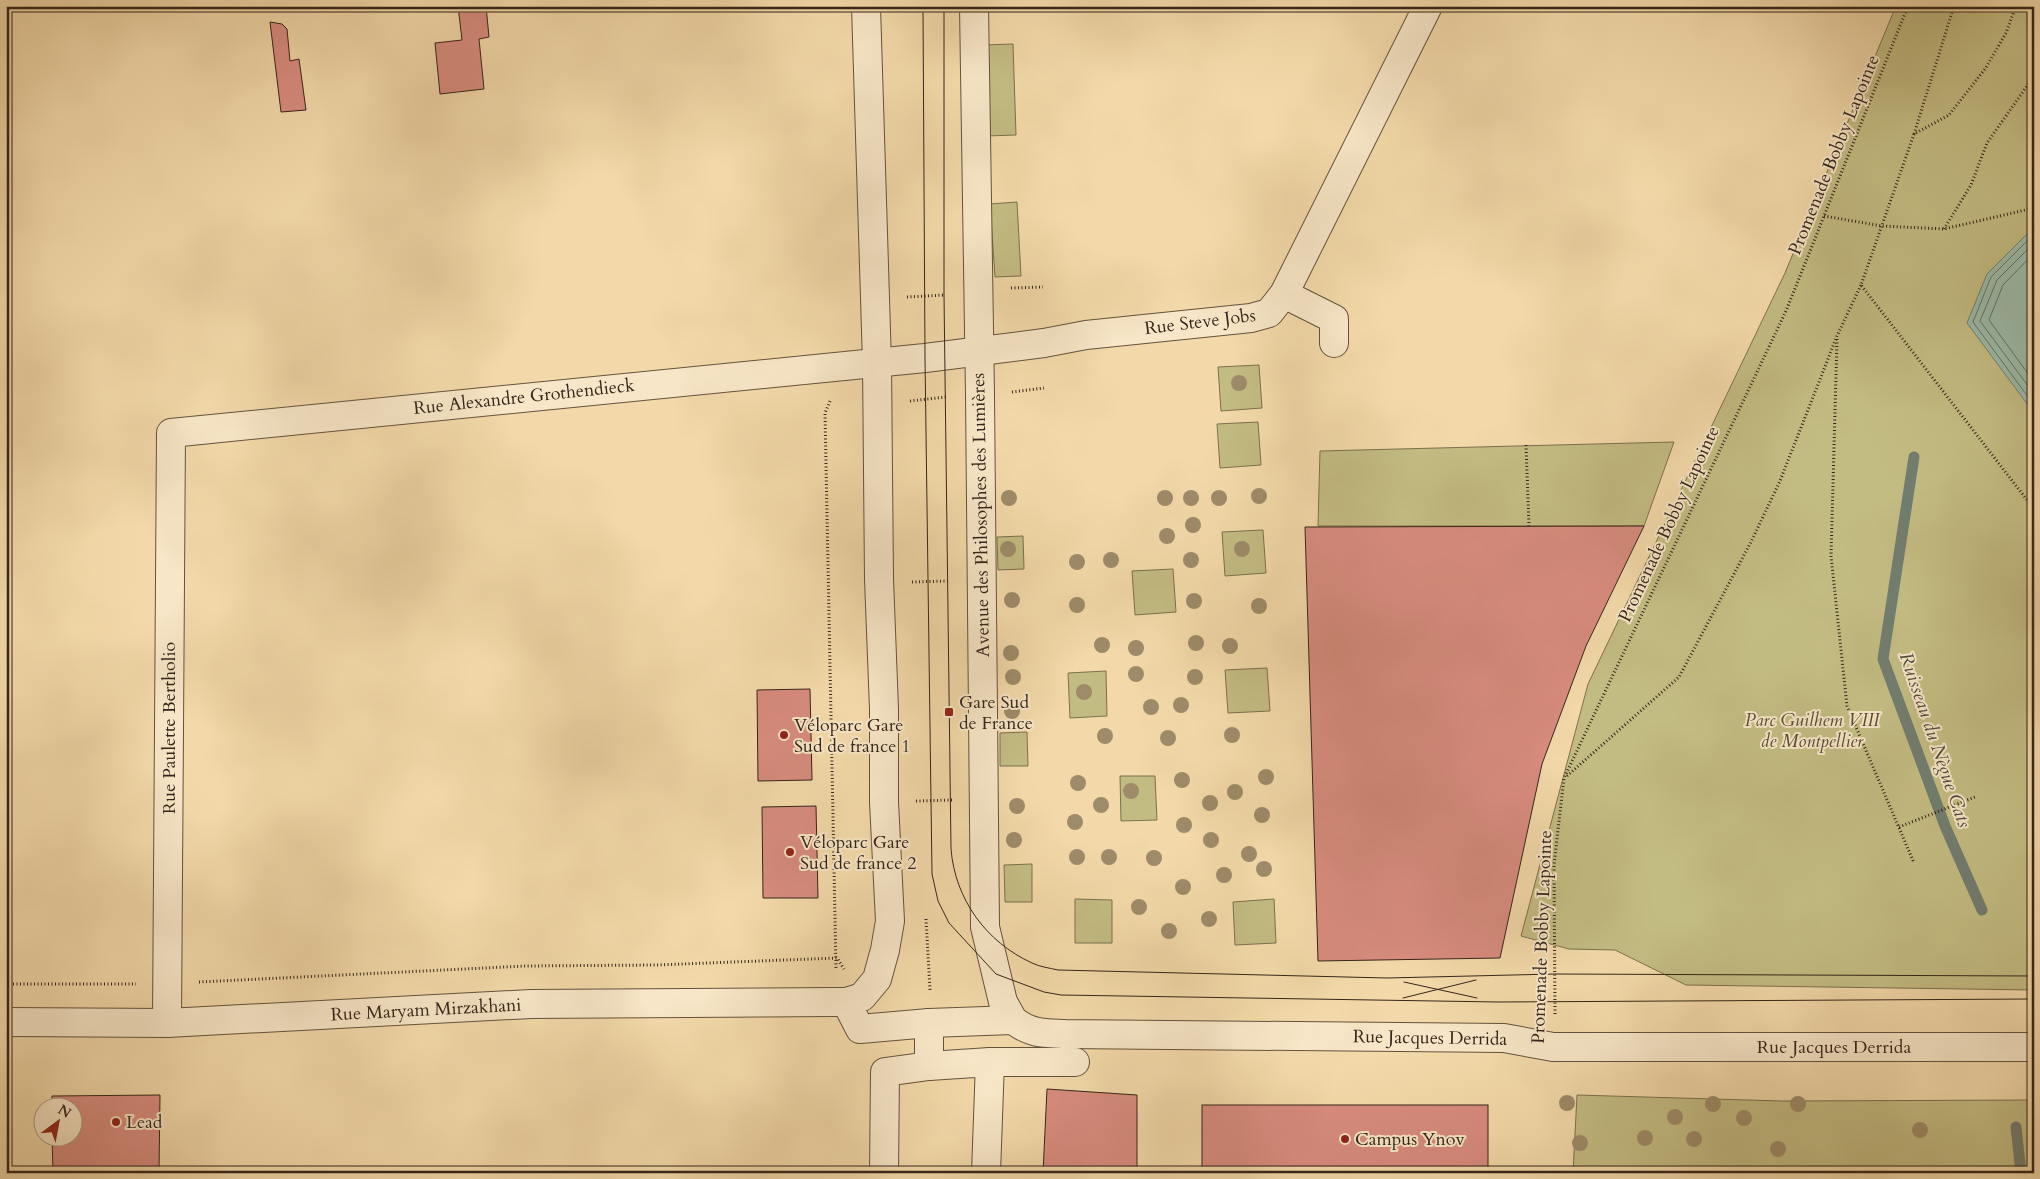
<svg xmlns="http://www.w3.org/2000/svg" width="2040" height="1179" font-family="Cardo,serif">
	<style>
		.green { fill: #c3bc82; stroke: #7c704e }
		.water { fill: #9bbaa9; stroke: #727e70 }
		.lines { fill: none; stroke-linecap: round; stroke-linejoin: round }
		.shore { stroke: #687062; stroke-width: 1 }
		.stream { stroke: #727e70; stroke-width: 11 }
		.building { fill: #d88c7f; stroke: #35251b }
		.minor-casing { stroke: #64523e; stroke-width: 30 }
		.path { stroke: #35251b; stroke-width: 3; stroke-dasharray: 1 2.5; stroke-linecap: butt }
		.minor { stroke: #f7e6c7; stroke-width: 28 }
		.tram { stroke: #35251b; stroke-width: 1 }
		.tree { fill: #9e8b69 }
		.poi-dot { fill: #8f2418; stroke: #f7e6c7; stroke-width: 2 }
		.labels { text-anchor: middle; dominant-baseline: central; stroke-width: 4; stroke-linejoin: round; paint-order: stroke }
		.street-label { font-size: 18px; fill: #35251b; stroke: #f7e6c7 }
		.poi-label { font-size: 18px; fill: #35251b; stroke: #f7e6c7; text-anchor: start }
		.park-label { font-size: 18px; font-style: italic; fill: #584b35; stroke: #f7e6c7 }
		.water-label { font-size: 19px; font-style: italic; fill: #4e4a3e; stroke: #f7e6c7 }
	</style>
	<rect width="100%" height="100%" fill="#f3d9a9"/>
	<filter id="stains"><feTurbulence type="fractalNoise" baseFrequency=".004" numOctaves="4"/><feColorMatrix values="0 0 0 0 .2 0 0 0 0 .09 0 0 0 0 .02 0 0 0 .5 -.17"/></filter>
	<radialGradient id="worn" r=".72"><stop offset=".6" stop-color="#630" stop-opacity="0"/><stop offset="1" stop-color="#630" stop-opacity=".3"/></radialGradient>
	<!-- green -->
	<g class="green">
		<path d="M1896,6H2034V990L1686,985L1615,950L1569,949L1521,936L1588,684L1785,273Z"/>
		<path d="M1013,44L1016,135L986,136L983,45Z"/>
		<path d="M1017,202L1021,276L995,277L990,204Z"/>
		<path d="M1259,365L1262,408L1221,411L1218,367Z"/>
		<path d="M1258,422L1261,465L1220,468L1217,424Z"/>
		<path d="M1674,442L1644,526H1318L1320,451Z"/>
		<path d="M1263,530L1266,573L1225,576L1222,532Z"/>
		<path d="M1023,536L1024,569L998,570L997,537Z"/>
		<path d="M1173,569L1176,612L1135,615L1132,571Z"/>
		<path d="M1267,668L1270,711L1228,713L1225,670Z"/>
		<path d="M1106,671L1107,716L1070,718L1068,673Z"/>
		<path d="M1027,732L1028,766H1000V733Z"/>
		<path d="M1120,776H1155L1157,820L1121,821Z"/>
		<path d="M1032,864V902H1005L1004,865Z"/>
		<path d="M1075,899L1112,900V943H1075Z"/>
		<path d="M1274,899L1276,943L1235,945L1233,902Z"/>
		<path d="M1577,1095L1782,1101L2034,1100V1173H1573Z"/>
	</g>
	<!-- water -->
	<path class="water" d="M2034,227V413L1967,323L1987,274Z"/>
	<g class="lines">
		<!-- shore -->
		<g class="shore">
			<path d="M2034,234L1991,277L1973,322L2034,405"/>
			<path d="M2034,243L1997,280L1980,321L2034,394"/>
			<path d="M2034,253L2003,285L1989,320L2034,382"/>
		</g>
		<!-- stream -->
		<g class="stream">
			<path d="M1914,457L1883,659L1945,826L1982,910"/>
			<path d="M2016,1127L2021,1173"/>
		</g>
	</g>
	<!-- building -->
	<g class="building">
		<path d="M458,6H486L489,37L479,39L484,89L440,94L435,43L462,40Z"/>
		<path d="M270,22L282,24L287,29L290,61L299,59L306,110L281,112Z"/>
		<path d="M1644,526L1586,646L1542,764L1500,958L1318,961L1305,527Z"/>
		<path d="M810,689L812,780L758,781L757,690Z"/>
		<path d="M816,806L818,898H763L762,807Z"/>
		<path d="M1047,1089L1137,1095V1173H1043Z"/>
		<path d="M160,1095L159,1173H53L52,1136H72V1106H52V1096Z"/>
		<rect x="1202" y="1105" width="286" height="68"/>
	</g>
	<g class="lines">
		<!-- minor casing -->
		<g class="minor-casing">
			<g id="minor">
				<path d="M974,6L980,395L985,927L1003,1002L1013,1020"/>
				<path d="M1284,294L1334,319V343"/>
				<path d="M846,1002L860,1029L929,1023L1013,1020C1031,1034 1043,1033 1065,1034L1504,1038L1553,1047H2034"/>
				<path d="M6,1022L167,1023L531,1004L834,1002H846L862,997L877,979L885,950L890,921L884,802V709L879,579L877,363L866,6"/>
				<path d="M167,1023L171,433L925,358L1044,343L1086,335L1251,318L1269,313L1284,294L1428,6"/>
				<path d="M990,1062H1075"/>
				<path d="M929,1066L990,1062L986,1173"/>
				<path d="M884,1173L885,1072L929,1066V1023"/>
			</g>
		</g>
		<!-- path -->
		<g class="path">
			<path d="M1954,6L1914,134L1949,115L1985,69L2006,33L2016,6"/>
			<path d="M1914,134L1861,285L2034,509"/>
			<path d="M1824,216L1882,226L1944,229L2034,208"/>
			<path d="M1944,229L1971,185L1987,143L2034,76"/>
			<path d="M1011,288L1043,287"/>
			<path d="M907,297L945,295"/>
			<path d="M1837,339L1831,556L1847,706L1914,863"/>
			<path d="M1012,392L1044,388"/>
			<path d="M830,401L825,413L836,969"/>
			<path d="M910,401L946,397"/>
			<path d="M1526,445L1529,526"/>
			<path d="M912,582L948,581"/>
			<path d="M1567,776L1679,677L1751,542L1780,481L1837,336L1861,285"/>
			<path d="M916,801L952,800"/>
			<path d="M1899,827L1975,797"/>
			<path d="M926,919L930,990"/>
			<path d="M199,982L525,966L656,965L837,958L844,969"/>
			<path d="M6,984H136"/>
			<path d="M1555,1014L1554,865L1564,778L1786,311L1908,6"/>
		</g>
		<!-- minor -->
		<use href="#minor" class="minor"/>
		<!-- tram -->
		<g class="tram">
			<path d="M923,6L925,358L932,874L938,901L949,923L996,974L1044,992L1061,995L1498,1002L2034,999"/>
			<path d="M944,6V295L951,849C955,899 986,942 1032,963C1040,967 1050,968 1058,970L1387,978L1555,974L2034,976"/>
			<path d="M1404,982L1477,998"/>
			<path d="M1403,998L1476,980"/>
		</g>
	</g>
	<!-- trees -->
	<g class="tree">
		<circle cx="1239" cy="383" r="8"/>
		<circle cx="1259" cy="496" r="8"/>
		<circle cx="1009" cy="498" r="8"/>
		<circle cx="1165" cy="498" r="8"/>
		<circle cx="1191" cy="498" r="8"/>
		<circle cx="1219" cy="498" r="8"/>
		<circle cx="1193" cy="525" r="8"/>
		<circle cx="1167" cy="536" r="8"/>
		<circle cx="1008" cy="549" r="8"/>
		<circle cx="1242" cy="549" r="8"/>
		<circle cx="1111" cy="560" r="8"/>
		<circle cx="1191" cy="560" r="8"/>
		<circle cx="1077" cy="562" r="8"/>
		<circle cx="1012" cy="600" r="8"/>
		<circle cx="1194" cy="601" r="8"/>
		<circle cx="1077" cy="605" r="8"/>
		<circle cx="1259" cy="606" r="8"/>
		<circle cx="1196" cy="643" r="8"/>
		<circle cx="1102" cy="645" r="8"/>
		<circle cx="1230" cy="646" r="8"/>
		<circle cx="1136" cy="648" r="8"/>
		<circle cx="1011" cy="653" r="8"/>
		<circle cx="1136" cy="674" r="8"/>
		<circle cx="1013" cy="677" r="8"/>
		<circle cx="1195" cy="677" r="8"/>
		<circle cx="1084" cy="692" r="8"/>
		<circle cx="1181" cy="705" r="8"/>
		<circle cx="1151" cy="707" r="8"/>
		<circle cx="1012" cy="711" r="8"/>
		<circle cx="1232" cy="735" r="8"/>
		<circle cx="1105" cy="736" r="8"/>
		<circle cx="1168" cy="738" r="8"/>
		<circle cx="1266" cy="777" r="8"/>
		<circle cx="1182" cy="780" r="8"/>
		<circle cx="1078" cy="783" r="8"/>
		<circle cx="1131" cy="791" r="8"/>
		<circle cx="1235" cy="792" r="8"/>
		<circle cx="1210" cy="803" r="8"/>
		<circle cx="1101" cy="805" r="8"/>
		<circle cx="1017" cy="806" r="8"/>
		<circle cx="1262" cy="815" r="8"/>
		<circle cx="1075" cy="822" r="8"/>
		<circle cx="1184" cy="825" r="8"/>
		<circle cx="1014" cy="840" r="8"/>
		<circle cx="1211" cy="840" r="8"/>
		<circle cx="1249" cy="854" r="8"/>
		<circle cx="1077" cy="857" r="8"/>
		<circle cx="1109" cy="857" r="8"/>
		<circle cx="1154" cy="858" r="8"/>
		<circle cx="1264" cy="869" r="8"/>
		<circle cx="1224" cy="875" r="8"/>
		<circle cx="1183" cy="887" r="8"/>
		<circle cx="1139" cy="907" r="8"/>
		<circle cx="1209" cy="919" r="8"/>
		<circle cx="1169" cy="931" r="8"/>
		<circle cx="1567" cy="1103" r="8"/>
		<circle cx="1713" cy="1104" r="8"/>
		<circle cx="1798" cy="1104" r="8"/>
		<circle cx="1675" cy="1117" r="8"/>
		<circle cx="1744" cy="1118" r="8"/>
		<circle cx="1920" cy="1130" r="8"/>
		<circle cx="1645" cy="1138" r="8"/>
		<circle cx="1694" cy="1139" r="8"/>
		<circle cx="1580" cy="1143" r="8"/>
		<circle cx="1778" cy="1149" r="8"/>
	</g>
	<!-- markers -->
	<g class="poi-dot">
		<rect x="944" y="707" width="10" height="10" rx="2.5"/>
		<circle cx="784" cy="735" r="5"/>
		<circle cx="790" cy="852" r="5"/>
		<circle cx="116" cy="1122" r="5"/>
		<circle cx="1345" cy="1139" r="5"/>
	</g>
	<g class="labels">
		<!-- street labels -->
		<g class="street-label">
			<text transform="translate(1834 155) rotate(-68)">Promenade Bobby Lapointe</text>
			<text transform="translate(1200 322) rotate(-7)">Rue Steve Jobs</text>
			<text transform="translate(524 397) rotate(-6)">Rue Alexandre Grothendieck</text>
			<text transform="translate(981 515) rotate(-91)">Avenue des Philosophes des Lumières</text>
			<text transform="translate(1669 524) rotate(-65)">Promenade Bobby Lapointe</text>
			<text transform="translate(169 728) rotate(-90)">Rue Paulette Bertholio</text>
			<text transform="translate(1542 937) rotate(-88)">Promenade Bobby Lapointe</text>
			<text transform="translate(426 1010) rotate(-3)">Rue Maryam Mirzakhani</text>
			<text transform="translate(1430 1038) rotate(1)">Rue Jacques Derrida</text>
			<text x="1834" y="1047">Rue Jacques Derrida</text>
		</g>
		<!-- poi labels -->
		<g class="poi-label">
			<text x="959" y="702">Gare Sud<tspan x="959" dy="21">de France</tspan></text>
			<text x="794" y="725">Véloparc Gare<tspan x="794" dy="21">Sud de france 1</tspan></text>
			<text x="800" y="842">Véloparc Gare<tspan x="800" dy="21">Sud de france 2</tspan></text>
			<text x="126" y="1122">Lead</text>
			<text x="1355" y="1139">Campus Ynov</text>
		</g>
		<!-- park labels -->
		<g class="park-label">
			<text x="1812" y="720">Parc Guilhem VIII<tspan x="1812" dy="21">de Montpellier</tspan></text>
		</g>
		<!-- water labels -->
		<g class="water-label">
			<text transform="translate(1935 740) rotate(71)">Ruisseau du Nègue Cats</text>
		</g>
	</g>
	<!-- margin -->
	<rect width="2040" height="1179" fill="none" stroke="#f3d9a9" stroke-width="25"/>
	<rect x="8" y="8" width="2025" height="1164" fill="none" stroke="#35251b" stroke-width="2.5"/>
	<rect x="12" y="12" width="2015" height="1154" fill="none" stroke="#35251b"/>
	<!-- north arrow -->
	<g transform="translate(58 1122) rotate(32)"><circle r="24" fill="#f7e6c7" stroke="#a99982"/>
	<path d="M0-4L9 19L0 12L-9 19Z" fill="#8f2418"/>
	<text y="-8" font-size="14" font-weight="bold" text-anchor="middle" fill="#35251b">N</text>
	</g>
	<rect width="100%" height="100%" filter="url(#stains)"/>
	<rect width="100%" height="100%" fill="url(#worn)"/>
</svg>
